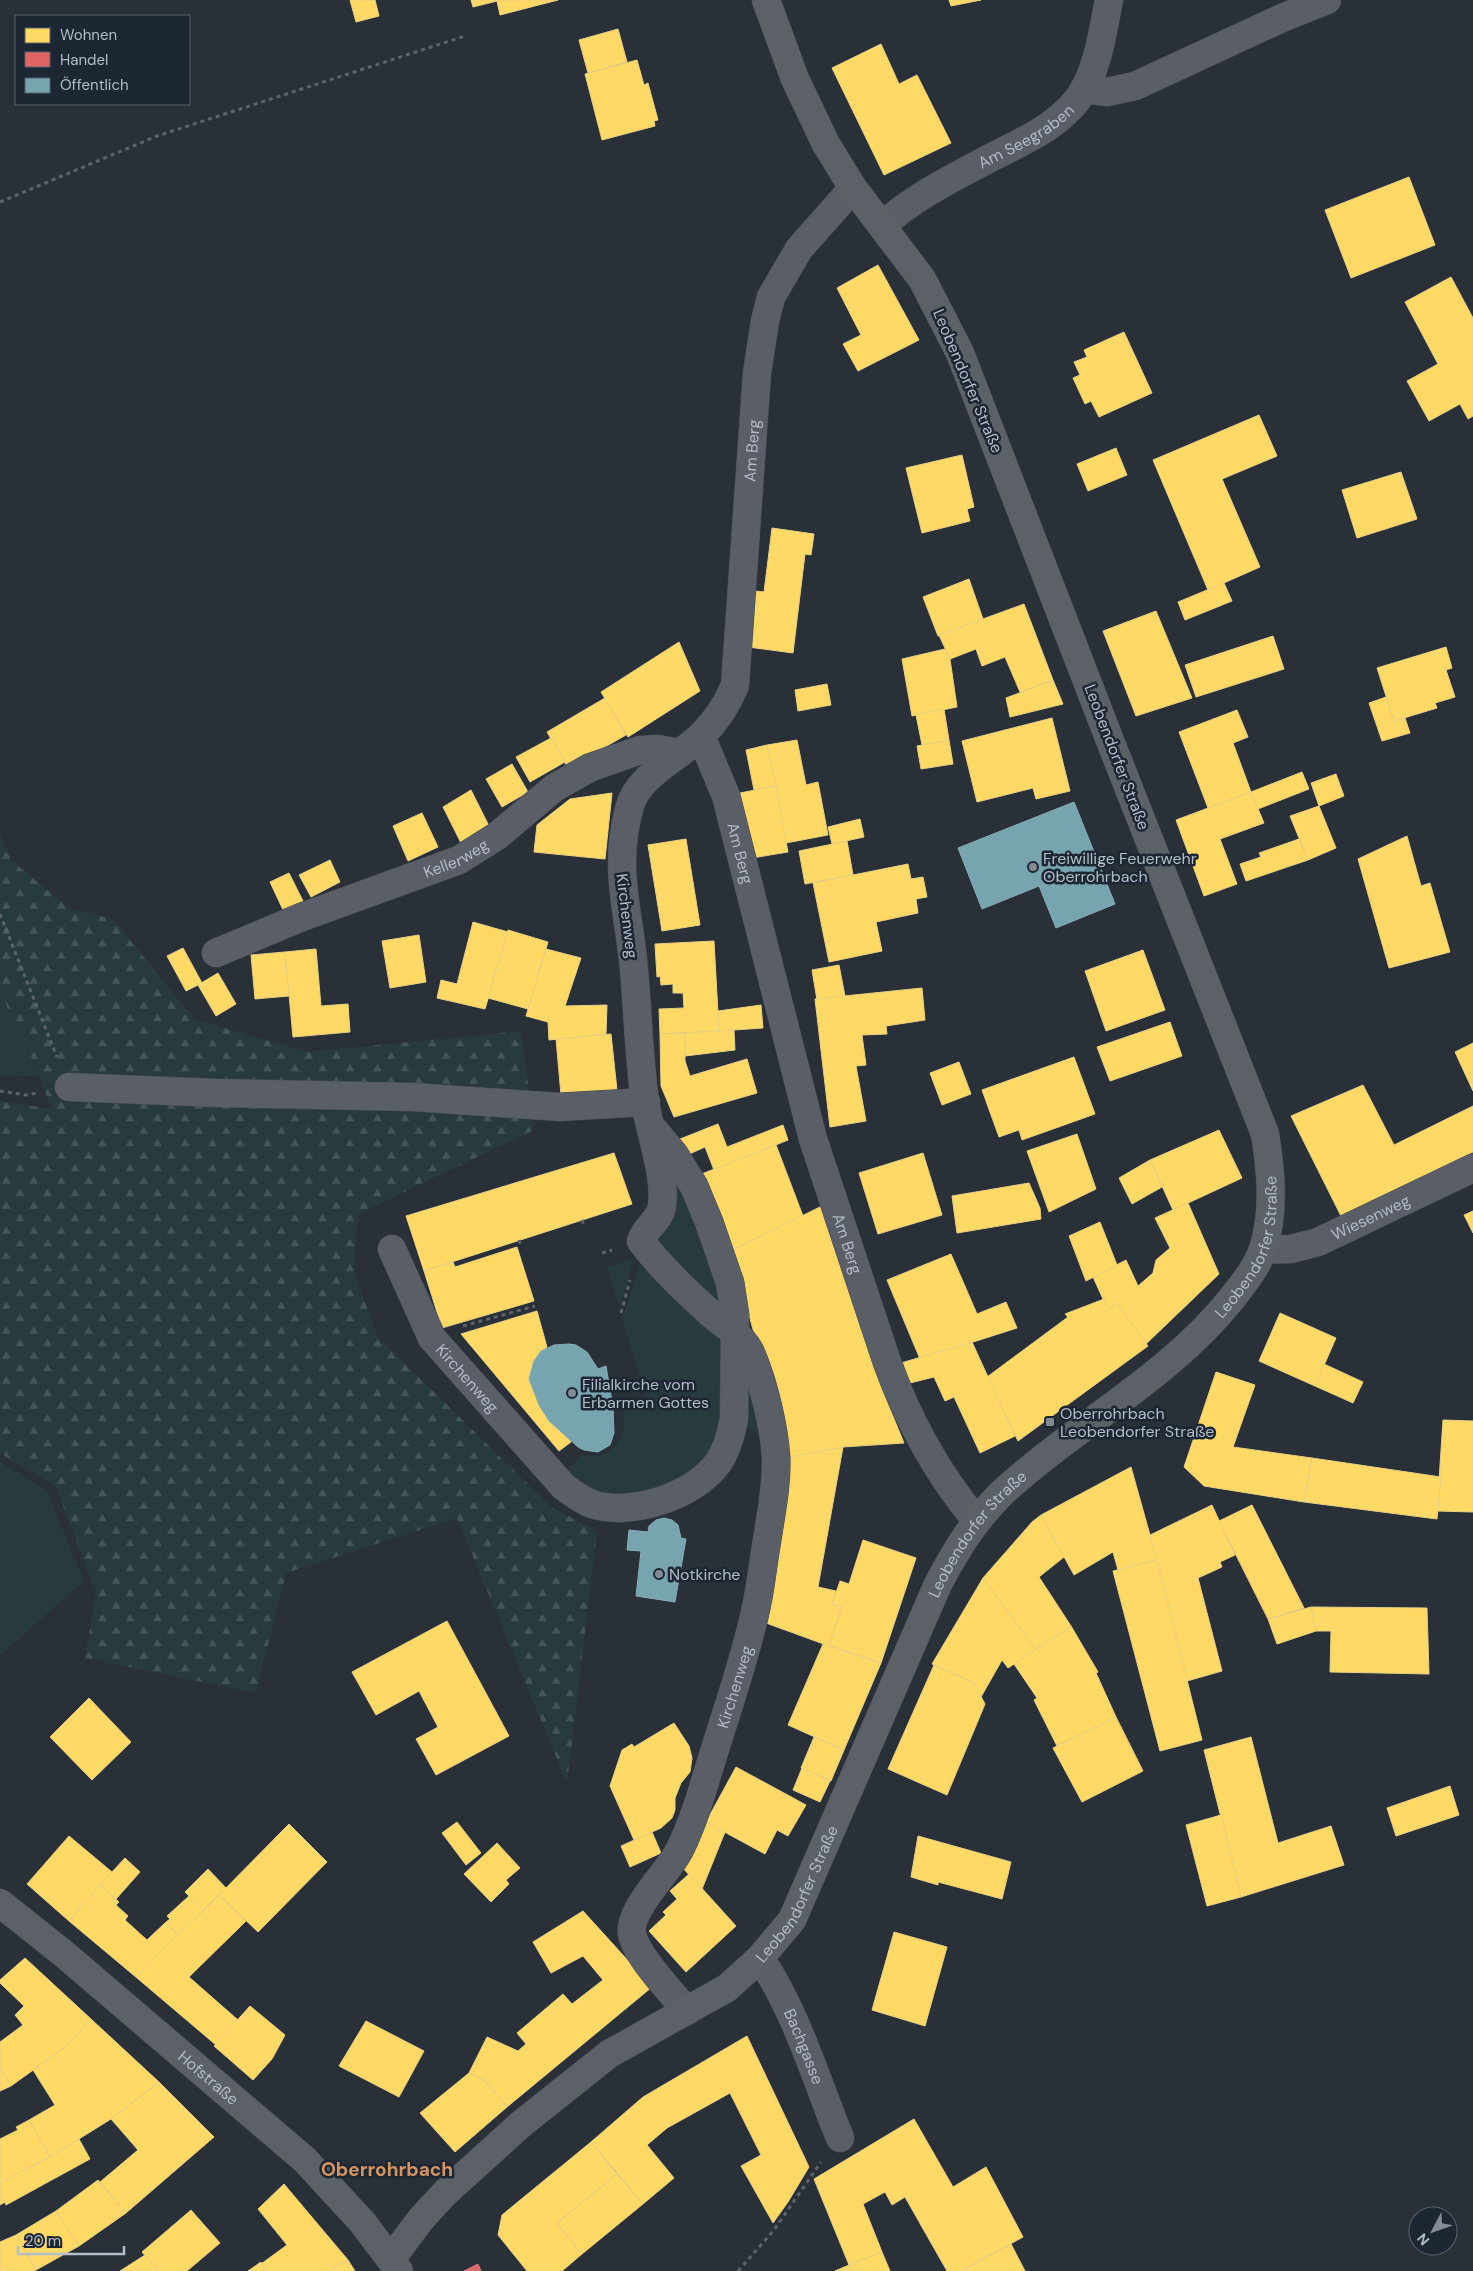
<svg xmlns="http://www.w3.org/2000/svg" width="1473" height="2271" font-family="'DM Sans',sans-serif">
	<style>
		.green { fill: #273a3e }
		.forest { fill: url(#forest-firs) }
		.homes { fill: #ffd966; stroke: #e8d084 }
		.shops { fill: #e06666; stroke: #d38084 }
		.public { fill: #76a5af; stroke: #89acb7 }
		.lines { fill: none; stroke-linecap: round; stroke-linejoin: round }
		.minor-casing { stroke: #484c53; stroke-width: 29 }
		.major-casing { stroke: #484c55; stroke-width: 29 }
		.path { stroke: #5d636a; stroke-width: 3; stroke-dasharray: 4 4; stroke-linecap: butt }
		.minor { stroke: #5a5e66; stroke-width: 28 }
		.major { stroke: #5c6168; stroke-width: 28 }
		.poi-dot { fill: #848b96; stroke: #1d2633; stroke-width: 2 }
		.labels { text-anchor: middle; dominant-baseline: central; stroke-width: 5; stroke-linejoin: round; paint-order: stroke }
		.street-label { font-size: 16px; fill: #b4bcc9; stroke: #1d2633 }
		.poi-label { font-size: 16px; fill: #b4bcc9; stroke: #1d2633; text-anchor: start }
		.quarter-label { font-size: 19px; font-weight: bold; fill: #d59563; stroke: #1d2633 }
	</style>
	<defs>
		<pattern id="forest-firs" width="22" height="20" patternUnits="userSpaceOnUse" patternTransform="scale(1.25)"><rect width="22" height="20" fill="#273a3e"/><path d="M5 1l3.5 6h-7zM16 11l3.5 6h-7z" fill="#445559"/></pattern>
	</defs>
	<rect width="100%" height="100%" fill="#2a3038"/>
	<!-- green -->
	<g class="green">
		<path d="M0,993L25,1042L38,1076L0,1077Z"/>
		<path d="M667,1163L708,1245L724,1314L654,1239Z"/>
		<path d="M634,1258L620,1308L607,1267Z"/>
		<path d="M641,1262L713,1330L721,1343L725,1363L726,1397L717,1447L678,1485L622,1500L582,1486L566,1470L583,1455C614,1460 628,1441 623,1411L648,1403L622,1319Z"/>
		<path d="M743,1352L765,1438L745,1425Z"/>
		<path d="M0,1462L47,1491L84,1581L0,1655Z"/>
	</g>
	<!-- forest -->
	<path class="forest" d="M0,832L11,860L70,909L113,919L194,1019L307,1052L521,1031L534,1130L358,1214L354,1270L377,1336L550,1506L597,1531L567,1783L457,1518L286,1573L256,1693L85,1658L96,1592L55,1485L0,1453V1101L52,1109L25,1042L0,993Z"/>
	<!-- homes -->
	<g class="homes">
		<path d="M350,0H375L379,16L356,22Z"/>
		<path d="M471,0H558L500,15L497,1L473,7Z"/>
		<path d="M949,0H981L951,6Z"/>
		<path d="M618,29L627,62L588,73L579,40Z"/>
		<path d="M881,44L899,84L917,75L951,143L884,175L832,68Z"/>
		<path d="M637,60L644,85L648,83L658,120L654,121L655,126L602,140L585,74Z"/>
		<path d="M1409,177L1435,245L1351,278L1325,210Z"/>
		<path d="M878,265L919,340L858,371L843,344L861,335L837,288Z"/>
		<path d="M1451,277L1473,318V416L1468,419L1460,404L1429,421L1407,381L1438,364L1405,302Z"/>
		<path d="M1124,332L1152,393L1099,417L1091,401L1085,404L1073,378L1080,375L1074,362L1087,357L1084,350Z"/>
		<path d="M1259,415L1277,456L1222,479L1260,567L1208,590L1153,460Z"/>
		<path d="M1116,448L1127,475L1088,491L1077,464Z"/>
		<path d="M962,455L974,507L967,509L970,521L922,533L906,468Z"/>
		<path d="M1401,472L1417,519L1357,538L1342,490Z"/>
		<path d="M772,528L814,534L811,555L805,554L793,653L748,647L755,591L764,592Z"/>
		<path d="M969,579L983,619L938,636L923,597Z"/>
		<path d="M1224,583L1232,601L1185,620L1178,602Z"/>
		<path d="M1024,604L1053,680L1020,692L1005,657L982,666L976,649L950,659L939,635Z"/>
		<path d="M1156,611L1192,698L1136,716L1103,631Z"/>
		<path d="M1273,636L1284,669L1196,697L1185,665Z"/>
		<path d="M679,642L700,691L628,737L601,692Z"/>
		<path d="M1446,647L1452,668L1446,670L1455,697L1435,703L1437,708L1394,721L1377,668Z"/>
		<path d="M945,649L950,659L957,707L912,716L902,659Z"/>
		<path d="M1053,680L1063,704L1010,717L1006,698Z"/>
		<path d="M827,684L831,705L798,711L795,690Z"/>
		<path d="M1386,697L1394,721L1405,718L1410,733L1382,741L1369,703Z"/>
		<path d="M605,698L626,735L568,768L547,732Z"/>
		<path d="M944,709L949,740L922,745L916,715Z"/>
		<path d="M1237,710L1248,737L1233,743L1251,792L1208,808L1179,732Z"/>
		<path d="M1052,718L1070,791L1036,799L1033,788L977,802L962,741Z"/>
		<path d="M551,738L565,762L530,782L516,757Z"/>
		<path d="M797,740L806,785L818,782L828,835L786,843L767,745Z"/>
		<path d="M949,740L953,764L921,769L917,746Z"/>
		<path d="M767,745L776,786L754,790L746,750Z"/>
		<path d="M512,764L528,792L502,807L486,779Z"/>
		<path d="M1302,772L1309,789L1258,809L1251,792Z"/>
		<path d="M1336,774L1344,796L1319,806L1311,783Z"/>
		<path d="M776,786L788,852L752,858L740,793Z"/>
		<path d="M471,790L491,830L464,849L443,807Z"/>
		<path d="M1251,792L1264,823L1220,839L1237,884L1204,896L1176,820Z"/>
		<path d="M612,793L605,859L534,852L537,825L570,799Z"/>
		<path d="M1319,806L1336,848L1308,860L1290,816Z"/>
		<path d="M422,813L438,847L408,861L393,826Z"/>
		<path d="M860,819L864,837L832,844L828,827Z"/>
		<path d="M1407,836L1421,886L1430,883L1450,952L1389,968L1358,859Z"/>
		<path d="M686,839L700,925L662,931L648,845Z"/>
		<path d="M1299,839L1308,860L1246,881L1240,864L1261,857L1259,853Z"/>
		<path d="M847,841L853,875L805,884L799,851Z"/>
		<path d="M330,860L340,882L311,897L299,875Z"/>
		<path d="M908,864L911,879L923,877L927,897L916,899L918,913L876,922L882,951L829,962L813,883Z"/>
		<path d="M289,873L304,903L284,912L270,882Z"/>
		<path d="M473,922L508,932L485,1009L437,998L441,980L457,984Z"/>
		<path d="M508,930L548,942L528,1009L488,998Z"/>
		<path d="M419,935L426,982L390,988L382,941Z"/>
		<path d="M714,941L719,1031L660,1034L659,1009L684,1008L683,993H673V984L661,985L660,976L657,977L655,944Z"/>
		<path d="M183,948L202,983L186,991L167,956Z"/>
		<path d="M316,949L321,1006L348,1004L350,1032L293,1037L285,952Z"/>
		<path d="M546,949L581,958L565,1006L607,1005L606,1034L549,1040L548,1022L526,1016Z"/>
		<path d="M1143,950L1165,1010L1106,1031L1085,971Z"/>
		<path d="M285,952L289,996L255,999L251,955Z"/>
		<path d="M839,965L845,996L817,1000L812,970Z"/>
		<path d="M218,973L236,1004L216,1016L198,985Z"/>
		<path d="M922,988L925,1020L886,1026L887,1034L862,1035L866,1065L856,1066L866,1121L830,1127L815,999Z"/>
		<path d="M761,1005L763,1028L719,1031L718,1011Z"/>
		<path d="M1170,1022L1182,1056L1110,1081L1097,1047Z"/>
		<path d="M734,1030L735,1050L685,1056V1033Z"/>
		<path d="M685,1033V1061L690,1076L747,1059L757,1093L674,1117L661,1086L660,1034Z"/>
		<path d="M611,1034L617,1090L561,1095L556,1039Z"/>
		<path d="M1473,1043V1091L1455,1052Z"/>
		<path d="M1074,1057L1095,1114L1022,1140L1019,1130L999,1137L982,1090Z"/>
		<path d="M959,1062L971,1094L942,1105L930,1073Z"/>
		<path d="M1363,1085L1394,1145L1473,1106V1152L1341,1216L1291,1116Z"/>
		<path d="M718,1124L727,1147L783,1125L788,1140L714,1170L705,1147L687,1155L680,1139Z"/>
		<path d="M1219,1130L1242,1178L1173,1210L1150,1160Z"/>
		<path d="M1077,1134L1096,1189L1049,1212L1027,1151Z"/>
		<path d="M776,1145L803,1216L731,1251L699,1175Z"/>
		<path d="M614,1153L632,1204L424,1271L406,1216Z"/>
		<path d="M923,1153L942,1215L878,1234L859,1173Z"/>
		<path d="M1150,1160L1162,1187L1132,1204L1119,1178Z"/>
		<path d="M1029,1183L1040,1208L1041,1219L957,1233L952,1196Z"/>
		<path d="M1188,1203L1219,1274L1146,1344L1116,1303L1108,1310L1093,1277L1126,1260L1138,1286L1153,1273L1156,1260L1170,1248L1155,1218Z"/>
		<path d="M822,1206L888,1404L904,1443L843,1447L785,1458L777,1415L731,1251Z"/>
		<path d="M1473,1211V1233L1464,1215Z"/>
		<path d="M1100,1222L1117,1265L1086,1281L1069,1236Z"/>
		<path d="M517,1247L534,1301L442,1328L424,1271L453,1262L455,1267Z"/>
		<path d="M951,1254L977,1314L1006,1302L1017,1328L920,1359L887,1280Z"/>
		<path d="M1104,1299L1108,1310L1116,1303L1148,1346L1018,1441L987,1377L1068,1317L1065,1314Z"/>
		<path d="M537,1311L547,1347L534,1361L529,1379L542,1411L571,1442L559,1451L461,1334Z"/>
		<path d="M1280,1313L1336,1338L1315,1386L1259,1361Z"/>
		<path d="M972,1342L1015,1436L980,1453L954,1397L945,1401L934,1377L906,1384L901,1363Z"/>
		<path d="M1324,1364L1363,1382L1353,1403L1315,1386Z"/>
		<path d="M1216,1372L1255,1385L1233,1447L1312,1458L1304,1502L1204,1486L1184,1467Z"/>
		<path d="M1443,1420L1473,1421V1512L1437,1511Z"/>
		<path d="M843,1447L818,1587L836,1591L832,1604L842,1607L829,1646L766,1623L783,1528L786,1499L785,1458Z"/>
		<path d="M1312,1458L1441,1477L1437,1519L1304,1502Z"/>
		<path d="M1131,1467L1157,1560L1118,1570L1113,1552L1074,1575L1041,1515Z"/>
		<path d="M1212,1505L1235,1555L1220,1562L1222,1567L1198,1578L1222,1671L1187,1681L1150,1535Z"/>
		<path d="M1252,1505L1304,1608L1268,1619L1219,1521Z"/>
		<path d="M1041,1515L1064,1557L1039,1577L1071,1626L1036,1650L983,1578L1032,1522Z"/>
		<path d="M863,1540L916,1558L881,1663L829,1646L842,1607L832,1604L840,1581L849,1584Z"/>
		<path d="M1157,1560L1202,1740L1160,1751L1113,1571Z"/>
		<path d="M983,1578L1036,1650L1008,1668L1002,1660L981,1697L974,1683L932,1664Z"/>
		<path d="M1311,1607L1316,1631L1277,1644L1268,1619Z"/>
		<path d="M1311,1607L1427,1608L1429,1674L1330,1672L1331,1631H1316Z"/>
		<path d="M447,1621L509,1736L436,1775L416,1739L438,1727L419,1691L376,1715L352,1672Z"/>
		<path d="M1071,1626L1098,1672L1096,1673L1116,1717L1057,1746L1034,1700L1037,1698L1014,1664Z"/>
		<path d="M823,1644L881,1663L844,1750L788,1725Z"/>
		<path d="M934,1665L974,1683L985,1704L947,1795L888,1769Z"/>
		<path d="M89,1698L131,1742L92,1780L50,1737Z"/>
		<path d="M1116,1717L1143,1771L1082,1802L1053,1748Z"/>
		<path d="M674,1723L689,1746L692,1758L690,1772L681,1783L675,1798V1810L672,1818L661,1828L634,1840L610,1786L622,1750L632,1744L634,1747Z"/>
		<path d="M814,1737L844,1750L831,1781L801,1768Z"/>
		<path d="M1251,1737L1278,1843L1331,1826L1344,1865L1241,1897L1204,1750Z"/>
		<path d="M736,1767L806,1805L788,1836L777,1830L765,1854L706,1822Z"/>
		<path d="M802,1768L830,1781L820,1802L793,1790Z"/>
		<path d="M1450,1786L1459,1815L1396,1836L1387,1808Z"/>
		<path d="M1221,1815L1241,1897L1207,1906L1186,1825Z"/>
		<path d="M457,1822L481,1853L466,1865L442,1833Z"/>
		<path d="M706,1822L725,1832L702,1889L681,1866Z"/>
		<path d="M289,1824L327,1862L258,1932L219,1895Z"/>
		<path d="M652,1832L661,1853L630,1867L621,1846Z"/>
		<path d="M69,1836L112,1872L69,1921L27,1884Z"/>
		<path d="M918,1836L1011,1862L1002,1899L938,1882V1885L911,1877Z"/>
		<path d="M497,1843L520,1868L506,1880L509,1884L491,1902L464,1874Z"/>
		<path d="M125,1858L140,1872L116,1899L100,1885Z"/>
		<path d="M208,1869L226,1888L203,1910L185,1892Z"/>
		<path d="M689,1874L736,1926L686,1972L649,1931L666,1915L663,1912L677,1899L670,1891Z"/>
		<path d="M100,1885L119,1902L116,1905L128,1916L125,1920L147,1940L166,1922L178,1935L137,1978L69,1921Z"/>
		<path d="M219,1895L246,1921L189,1977L238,2020L216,2045L137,1978L160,1952Z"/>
		<path d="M189,1896L203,1910L178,1935L166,1922L170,1919L167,1916Z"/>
		<path d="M583,1911L652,1987L507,2107L485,2081L469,2073L487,2037L518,2051L526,2044L517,2033L563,1994L572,2004L603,1980L583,1956L551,1973L533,1942Z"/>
		<path d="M894,1932L947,1947L925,2026L872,2010Z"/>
		<path d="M25,1958L91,2019L68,2045L11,2086L0,2068V2042L23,2025L15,2015L24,2006L0,1983V1980Z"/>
		<path d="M250,2006L285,2035L272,2059L253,2080L214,2046Z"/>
		<path d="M91,2019L159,2082L111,2119L50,2157L29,2120L55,2105L33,2070L68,2045Z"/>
		<path d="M366,2021L424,2051L399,2097L339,2066Z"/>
		<path d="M747,2036L809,2167L788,2202L773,2223L741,2166L761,2155L730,2093L667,2128L647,2145L674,2178L643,2204L591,2142L643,2097Z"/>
		<path d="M0,2068L11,2086L0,2091Z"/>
		<path d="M469,2073L485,2081L507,2107L455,2152L420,2113Z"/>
		<path d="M159,2082L214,2137L126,2213L100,2182L138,2150L111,2119Z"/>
		<path d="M914,2119L953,2187L986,2167L1023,2237L961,2271H947L905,2197L892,2205L885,2192L863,2204L882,2252L849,2265L814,2179Z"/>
		<path d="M29,2120L50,2157L0,2183V2139L18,2130L16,2127Z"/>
		<path d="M79,2139L90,2159L6,2205L0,2193V2183L50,2157Z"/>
		<path d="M591,2142L617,2174L557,2223L582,2254L562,2271H527L498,2235L502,2215Z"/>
		<path d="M617,2174L643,2204L582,2254L557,2223Z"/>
		<path d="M98,2180L126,2213L79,2246L56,2211Z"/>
		<path d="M284,2184L348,2260L328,2271H266L261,2264L287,2245L258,2209Z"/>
		<path d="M0,2193L5,2202L0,2205Z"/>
		<path d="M191,2210L220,2243L187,2271H158L142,2252Z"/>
		<path d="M56,2211L79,2246L36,2270L16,2235Z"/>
		<path d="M16,2235L36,2270L34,2271H0V2242Z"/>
		<path d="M1011,2244L1025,2271H961Z"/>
		<path d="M882,2252L890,2271H852L849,2265Z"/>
		<path d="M145,2255L158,2271H120Z"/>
		<path d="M348,2260L355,2271H328Z"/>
		<path d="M261,2262L266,2271H248Z"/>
		<path d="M849,2265L852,2271H835Z"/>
	</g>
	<!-- shops -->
	<path class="shops" d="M478,2264L481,2271H464Z"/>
	<!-- public -->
	<g class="public">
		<path d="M1074,802L1115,904L1056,928L1039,886L982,909L958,848Z"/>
		<path d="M569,1344L576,1345L587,1352L598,1369L606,1366L613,1407L614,1433L610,1445L598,1452L584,1450L578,1447L549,1421L539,1405L529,1379L534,1361L541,1351L554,1345Z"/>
		<path d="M664,1518L672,1520L678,1525L681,1538L686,1539L675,1602L636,1596L641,1551L627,1550L629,1530L648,1532L649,1526L656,1520Z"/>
	</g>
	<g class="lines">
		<!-- minor casing -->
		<g class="minor-casing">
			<g id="minor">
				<path d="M1084,89L1107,92L1135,86L1282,18L1327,0"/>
				<path id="s1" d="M882,226C909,201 943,183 975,166C1013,145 1063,128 1085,88C1099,61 1103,30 1109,0"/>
				<path id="s2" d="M701,736L726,796L813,1139L887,1362C908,1420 936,1472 976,1520"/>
				<path id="s3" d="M216,953L302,917L459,860L497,836L554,788L589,768L640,750L658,749L680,753"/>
				<path d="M69,1087L217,1093L412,1097L560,1107L646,1102"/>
				<path id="s4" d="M392,1249L432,1338L563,1486C572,1493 581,1500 592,1504C631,1517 694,1496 718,1463C727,1450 731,1435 734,1419L735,1315L730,1283L709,1222L694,1186L674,1154L654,1130"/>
				<path id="s5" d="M1263,1250L1291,1249L1318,1242L1473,1168"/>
				<path id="s6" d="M760,1958C796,2011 816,2079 840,2138"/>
				<path id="s7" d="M687,2011C673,1994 636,1956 632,1934C628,1909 669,1872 680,1849C696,1817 705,1780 716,1746C730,1701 746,1655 756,1608C761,1586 763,1562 767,1540C771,1513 777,1485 776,1458C774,1427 764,1385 752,1356C745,1337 725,1326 710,1313C686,1291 660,1267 641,1241C645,1227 660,1221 662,1206C666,1175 650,1133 645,1102C639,1058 638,1014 634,970C629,911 613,870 629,809C637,775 679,758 702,735C717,720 727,705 735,685L757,373L765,321L771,297L799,249L853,188"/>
			</g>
		</g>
		<!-- major casing -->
		<g class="major-casing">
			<g id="major">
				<path id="s8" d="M0,1903L64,1954L305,2160L363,2223L399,2271"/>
				<path id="s9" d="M391,2259L421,2219L445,2193L520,2125L609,2054L727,1988L760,1958L792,1920L938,1584C956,1550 975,1519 1003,1492C1077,1424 1170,1377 1233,1297C1244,1283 1257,1267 1263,1249C1275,1212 1271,1171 1265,1134L1109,738L960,353L922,279L853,188L826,144L795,79L766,0"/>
			</g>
		</g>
		<!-- path -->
		<g class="path">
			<path d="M0,202L157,136L465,36"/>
			<path d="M0,914L57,1057"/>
			<path d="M0,1091L26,1095L39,1093"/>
			<path d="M582,1220L584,1226"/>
			<path d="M519,1240L521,1246"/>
			<path d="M602,1253L612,1250"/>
			<path d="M621,1313L630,1280"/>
			<path d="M463,1326L535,1306"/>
			<path d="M738,2271L774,2230L821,2162"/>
		</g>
		<!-- minor -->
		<use href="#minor" class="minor"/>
		<!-- major -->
		<use href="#major" class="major"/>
	</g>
	<!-- markers -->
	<g class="poi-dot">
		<circle cx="1033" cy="867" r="5"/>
		<circle cx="572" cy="1393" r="5"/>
		<rect x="1045" y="1417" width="10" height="10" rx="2.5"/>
		<circle cx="659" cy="1574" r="5"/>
	</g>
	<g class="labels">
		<!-- street labels -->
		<g class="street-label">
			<text stroke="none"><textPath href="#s1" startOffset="170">Am Seegraben</textPath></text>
			<text transform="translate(968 381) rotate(67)">Leobendorfer Straße</text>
			<text stroke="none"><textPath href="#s7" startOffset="1708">Am Berg</textPath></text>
			<text transform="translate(1117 757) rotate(69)">Leobendorfer Straße</text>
			<text stroke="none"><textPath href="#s2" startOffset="124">Am Berg</textPath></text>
			<text stroke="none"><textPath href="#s3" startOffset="258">Kellerweg</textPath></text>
			<text transform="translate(627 916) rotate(83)">Kirchenweg</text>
			<text stroke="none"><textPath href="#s5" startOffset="114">Wiesenweg</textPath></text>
			<text stroke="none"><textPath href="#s2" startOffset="529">Am Berg</textPath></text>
			<text stroke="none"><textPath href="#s9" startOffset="1365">Leobendorfer Straße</textPath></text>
			<text stroke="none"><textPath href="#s4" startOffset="151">Kirchenweg</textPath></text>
			<text stroke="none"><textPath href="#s9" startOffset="960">Leobendorfer Straße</textPath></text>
			<text stroke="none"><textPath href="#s7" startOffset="366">Kirchenweg</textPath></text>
			<text stroke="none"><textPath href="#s9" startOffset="555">Leobendorfer Straße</textPath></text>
			<text stroke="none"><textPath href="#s6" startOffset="99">Bachgasse</textPath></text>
			<text stroke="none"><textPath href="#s8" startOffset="272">Hofstraße</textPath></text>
		</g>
		<!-- poi labels -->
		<g class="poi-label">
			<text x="1043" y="858">Freiwillige Feuerwehr<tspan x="1043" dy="18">Oberrohrbach</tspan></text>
			<text x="582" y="1384">Filialkirche vom<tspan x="582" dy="18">Erbarmen Gottes</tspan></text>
			<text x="1060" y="1413">Oberrohrbach<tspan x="1060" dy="18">Leobendorfer Straße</tspan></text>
			<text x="669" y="1574">Notkirche</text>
		</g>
		<!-- quarter labels -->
		<g class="quarter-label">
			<text x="387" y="2169">Oberrohrbach</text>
		</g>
	</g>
	<!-- legend -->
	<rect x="15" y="15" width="175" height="90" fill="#1d2633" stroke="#59626f"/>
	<rect x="25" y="28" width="25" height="15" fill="#ffd966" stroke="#59626f"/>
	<text x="60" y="40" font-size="15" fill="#b4bcc9">Wohnen</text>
	<rect x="25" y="52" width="25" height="15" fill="#e06666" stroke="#59626f"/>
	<text x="60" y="65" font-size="15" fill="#b4bcc9">Handel</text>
	<rect x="25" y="78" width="25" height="15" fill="#76a5af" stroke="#59626f"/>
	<text x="60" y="90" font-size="15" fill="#b4bcc9">Öffentlich</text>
	<!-- north arrow -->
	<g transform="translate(1433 2231) rotate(229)"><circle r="24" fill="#1d2633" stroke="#59626f"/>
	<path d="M0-4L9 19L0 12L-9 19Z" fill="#848b96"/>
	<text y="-8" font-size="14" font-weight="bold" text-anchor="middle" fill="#b4bcc9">N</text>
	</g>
	<!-- scale -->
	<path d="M18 2246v8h106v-8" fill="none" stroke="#b4bcc9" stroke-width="2.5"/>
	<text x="25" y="2246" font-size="15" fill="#b4bcc9" stroke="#1d2633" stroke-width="4" paint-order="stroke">20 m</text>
</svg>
